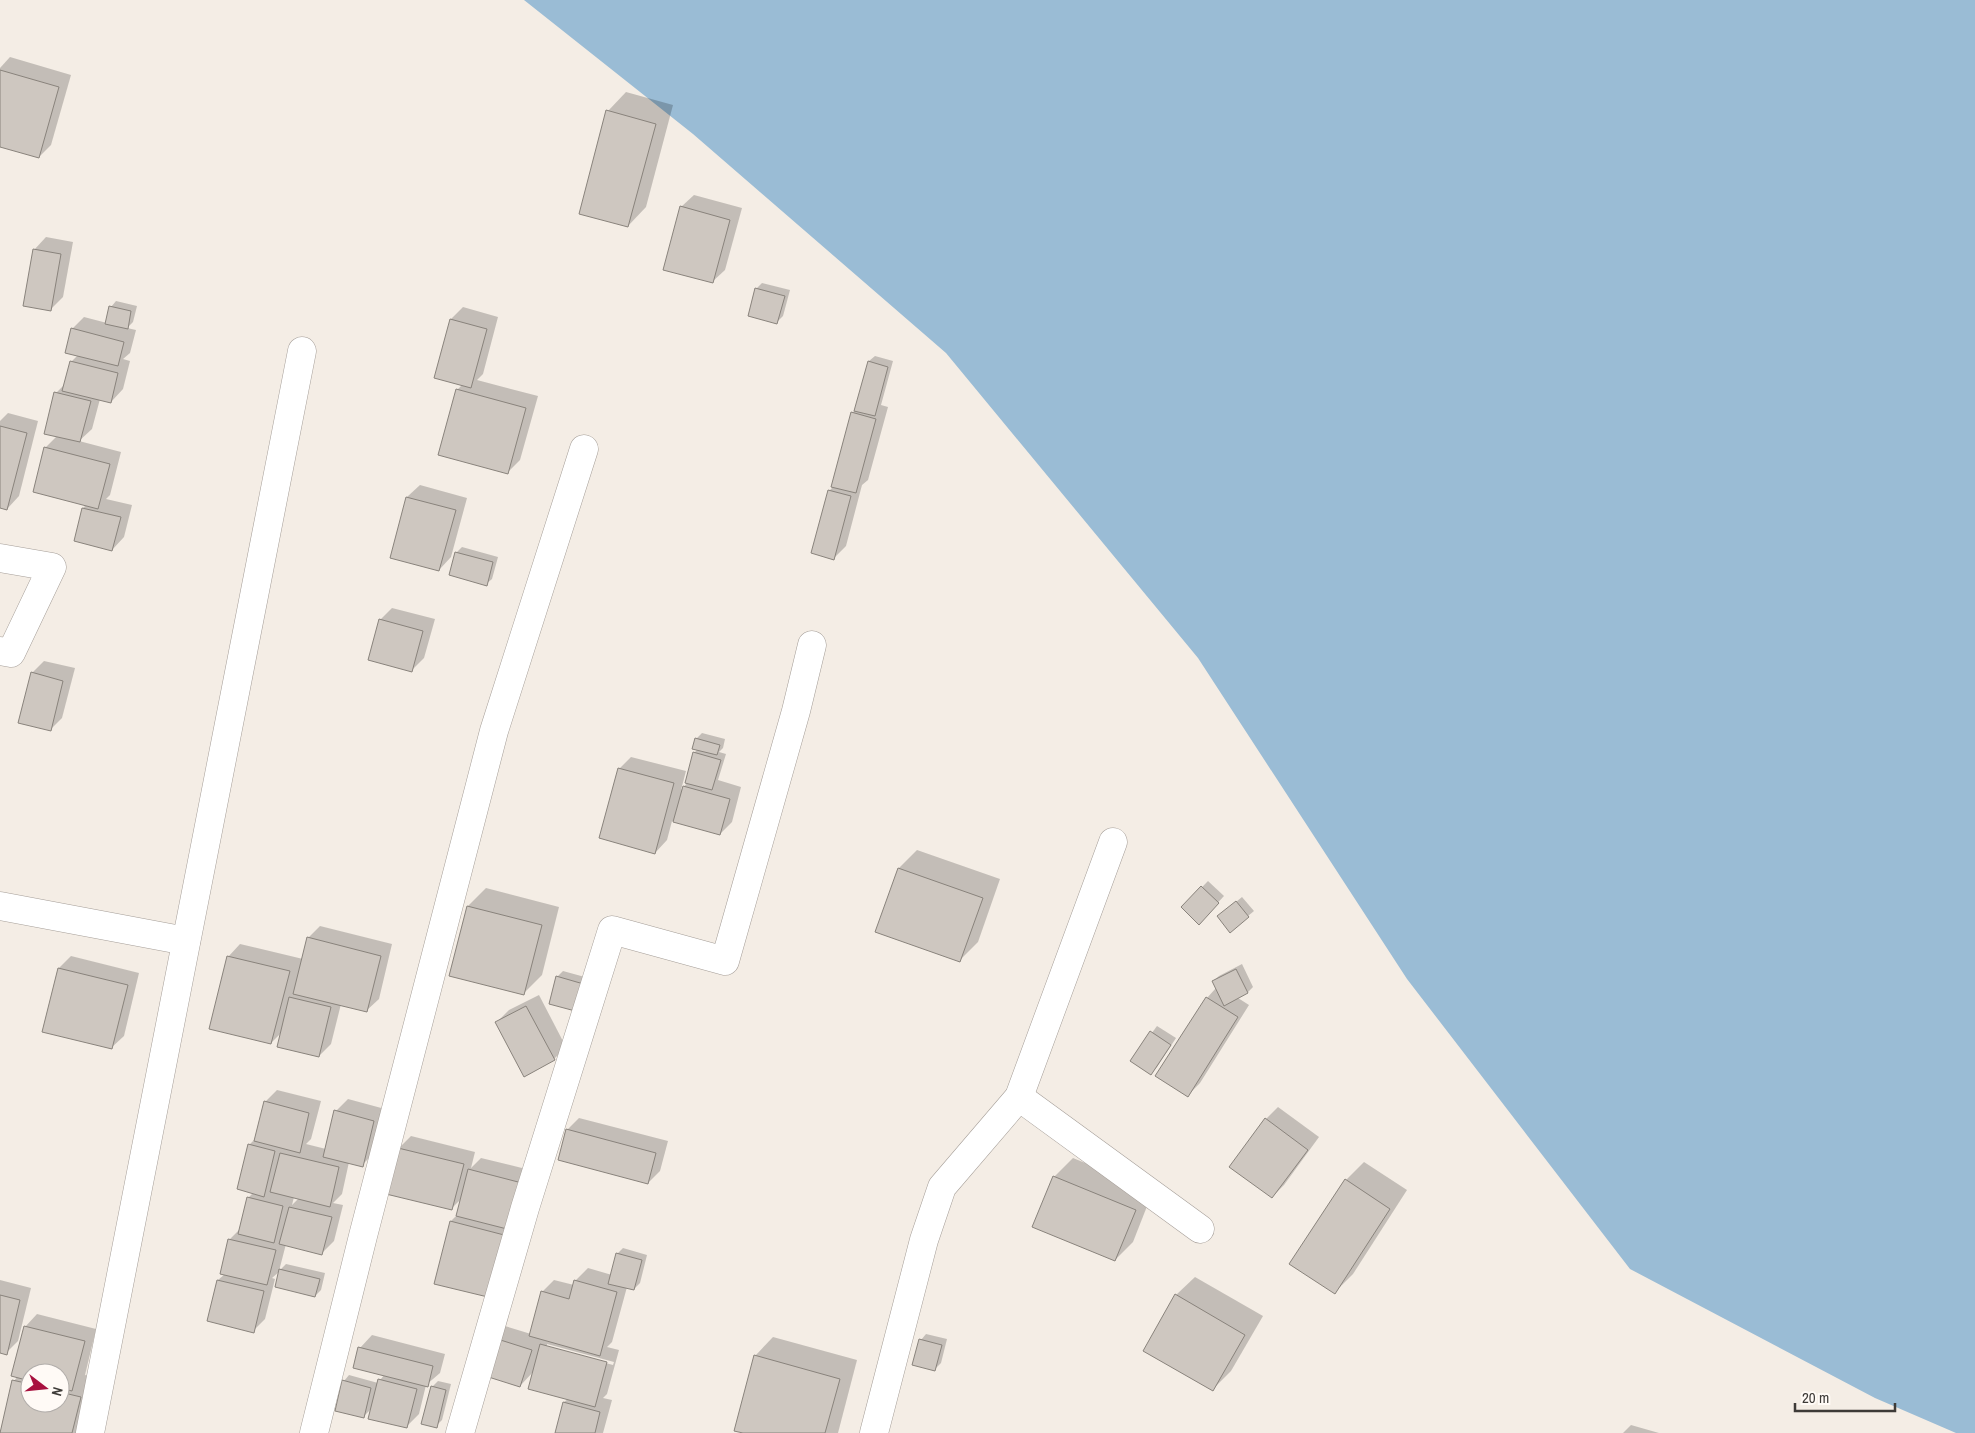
<svg xmlns="http://www.w3.org/2000/svg" width="1975" height="1433" font-family="'Archivo Narrow',sans-serif">
	<style>
		.water { fill: #9abcd5 }
		.shadow { fill: #0003; fill-rule: evenodd }
		.building { fill: #cec7c0; stroke: #89837c }
		.lines { fill: none; stroke-linecap: round; stroke-linejoin: round }
		.minor-casing { stroke: #a59e98; stroke-width: 29 }
		.minor { stroke: #fff; stroke-width: 28 }
	</style>
	<rect width="100%" height="100%" fill="#f4ede5"/>
	<!-- water -->
	<path class="water" d="M524,0H1975V1433H1956L1875,1398L1630,1269L1407,979L1198,658L946,353L693,134Z"/>
	<!-- shadow -->
	<g class="shadow">
		<path d="M10,57L71,75L51,145L39,157L0,146V68Z"/>
		<path d="M626,92L673,105L646,207L628,226L608,111Z"/>
		<path d="M694,195L742,208L725,270L712,282L681,207Z"/>
		<path d="M46,237L73,242L63,297L51,309L34,250Z"/>
		<path d="M762,283L790,290L783,316L777,322L756,289Z"/>
		<path d="M116,301L137,306L133,322L127,328L136,330L130,353L123,359L130,361L123,389L111,402L100,399L92,429L79,441L121,452L110,495L106,499L132,505L124,537L112,550L83,508L87,504L45,448L57,436L56,393L65,384L71,362L78,355L72,329L84,317L107,323L111,307Z"/>
		<path d="M463,307L498,317L483,374L477,380L538,396L520,460L508,472L457,390L463,384L451,319Z"/>
		<path d="M875,356L893,361L881,405L888,407L868,480L862,485L846,546L834,558L829,491L834,486L852,413L856,409L869,361Z"/>
		<path d="M8,413L38,421L19,496L7,509L0,507V421Z"/>
		<path d="M420,485L467,498L451,557L439,570L391,557L407,497Z"/>
		<path d="M462,547L498,557L492,579L486,584L456,553Z"/>
		<path d="M392,608L435,619L424,658L412,670L380,620Z"/>
		<path d="M44,661L75,668L62,718L50,730L32,673Z"/>
		<path d="M702,733L725,739L723,748L719,752L726,754L718,780L741,787L732,822L720,834L672,821L667,840L655,853L619,769L631,757L686,771L681,790L688,782L694,753L698,749L696,739Z"/>
		<path d="M917,850L1000,879L978,942L960,960L899,868Z"/>
		<path d="M1208,881L1224,896L1199,923L1183,907Z"/>
		<path d="M486,888L559,907L542,975L524,993L468,906Z"/>
		<path d="M1242,897L1254,911L1248,916L1225,911Z"/>
		<path d="M320,926L392,944L379,999L366,1011L341,1004L331,1044L319,1056L282,1032L271,1043L228,957L240,944L303,959L308,938Z"/>
		<path d="M71,956L139,973L124,1036L111,1048L59,968Z"/>
		<path d="M1242,964L1253,987L1248,992L1238,998L1249,1005L1200,1083L1188,1095L1207,998L1216,988L1213,981L1219,976Z"/>
		<path d="M563,971L592,979L585,1005L557,977Z"/>
		<path d="M539,995L566,1047L554,1059L497,1022L509,1010Z"/>
		<path d="M1157,1026L1176,1038L1157,1067L1151,1073L1132,1060Z"/>
		<path d="M277,1090L321,1101L311,1139L306,1144L326,1149L336,1111L348,1099L385,1109L374,1153L362,1165L349,1162L342,1194L333,1203L343,1205L334,1241L322,1253L286,1244L279,1271L286,1264L325,1273L321,1290L315,1296L280,1271L272,1278L275,1279L265,1319L253,1331L209,1320L218,1280L225,1274L221,1273L230,1239L241,1228L248,1198L253,1193L249,1145L256,1138L265,1102ZM294,1197L299,1198L292,1205Z"/>
		<path d="M1278,1107L1319,1137L1284,1185L1272,1197L1266,1119Z"/>
		<path d="M579,1118L668,1141L660,1171L648,1183L567,1130Z"/>
		<path d="M411,1136L475,1152L471,1168L481,1158L534,1171L504,1285L451,1221L458,1214L462,1198L452,1208L399,1148Z"/>
		<path d="M1073,1158L1153,1191L1133,1242L1115,1260L1033,1226L1055,1176Z"/>
		<path d="M1364,1162L1407,1190L1353,1274L1335,1292L1346,1180Z"/>
		<path d="M623,1248L647,1255L640,1283L634,1289L627,1287L612,1342L607,1347L619,1350L607,1394L603,1398L612,1400L603,1433H556L564,1402L568,1399L533,1372L520,1386L481,1374L505,1326L531,1334L542,1292L554,1280L574,1285L575,1281L588,1268L612,1275L617,1254ZM547,1344L614,1362L613,1365L547,1347Z"/>
		<path d="M1195,1277L1263,1316L1231,1371L1213,1389L1176,1295Z"/>
		<path d="M0,1280L31,1288L18,1341L6,1353L0,1352Z"/>
		<path d="M37,1314L96,1329L85,1375L99,1379L85,1433H0L14,1381L18,1376L25,1327ZM30,1373H60V1403H30Z"/>
		<path d="M926,1334L947,1339L941,1363L935,1369L921,1340Z"/>
		<path d="M372,1335L445,1354L440,1373L426,1385L419,1414L406,1427L372,1408L363,1417L344,1381L349,1375L378,1383L384,1375L360,1348Z"/>
		<path d="M773,1337L857,1360L838,1433H748L755,1356Z"/>
		<path d="M438,1381L451,1384L442,1420L436,1426L432,1387Z"/>
		<path d="M1631,1425L1659,1433H1623Z"/>
	</g>
	<!-- building -->
	<g class="building">
		<path d="M0,70L59,87L39,158L0,147Z"/>
		<path d="M606,110L656,124L628,227L579,214Z"/>
		<path d="M680,206L730,220L713,283L663,270Z"/>
		<path d="M33,249L61,254L51,311L23,306Z"/>
		<path d="M755,288L785,296L777,324L748,316Z"/>
		<path d="M109,306L131,311L128,329L105,324Z"/>
		<path d="M450,319L487,329L471,388L434,378Z"/>
		<path d="M71,328L124,342L118,366L65,353Z"/>
		<path d="M70,361L118,373L111,403L62,391Z"/>
		<path d="M868,361L888,367L875,416L854,411Z"/>
		<path d="M456,389L526,408L508,474L438,455Z"/>
		<path d="M54,392L91,401L80,442L44,434Z"/>
		<path d="M851,412L876,419L856,493L831,487Z"/>
		<path d="M0,426L27,433L7,510L0,508Z"/>
		<path d="M44,447L110,464L98,509L33,492Z"/>
		<path d="M828,490L851,496L834,560L811,553Z"/>
		<path d="M406,497L456,510L439,571L390,558Z"/>
		<path d="M82,508L121,517L112,551L74,541Z"/>
		<path d="M455,552L493,562L487,586L449,575Z"/>
		<path d="M379,619L423,631L412,672L368,660Z"/>
		<path d="M31,672L63,681L51,731L18,723Z"/>
		<path d="M695,738L720,745L717,755L692,749Z"/>
		<path d="M693,752L721,760L712,790L685,783Z"/>
		<path d="M618,768L674,783L655,854L599,838Z"/>
		<path d="M683,786L730,799L720,835L673,822Z"/>
		<path d="M898,868L983,898L960,962L875,932Z"/>
		<path d="M1201,886L1219,903L1199,925L1181,907Z"/>
		<path d="M1236,901L1249,917L1230,933L1217,916Z"/>
		<path d="M467,906L542,925L524,995L449,976Z"/>
		<path d="M307,937L381,956L367,1012L293,994Z"/>
		<path d="M227,956L290,971L271,1044L209,1029Z"/>
		<path d="M58,968L128,985L112,1049L42,1032Z"/>
		<path d="M1236,969L1248,993L1224,1006L1212,981Z"/>
		<path d="M556,976L587,985L579,1012L549,1004Z"/>
		<path d="M289,997L331,1007L319,1057L277,1047Z"/>
		<path d="M1206,997L1238,1017L1188,1097L1155,1076Z"/>
		<path d="M526,1006L555,1060L524,1077L495,1022Z"/>
		<path d="M1150,1031L1171,1045L1151,1075L1130,1061Z"/>
		<path d="M264,1101L309,1113L300,1153L254,1141Z"/>
		<path d="M334,1110L374,1121L363,1167L323,1157Z"/>
		<path d="M1265,1118L1308,1150L1272,1198L1229,1167Z"/>
		<path d="M566,1129L656,1153L648,1184L558,1160Z"/>
		<path d="M248,1144L275,1151L264,1197L237,1189Z"/>
		<path d="M398,1148L464,1164L452,1210L386,1194Z"/>
		<path d="M280,1153L339,1167L330,1207L270,1192Z"/>
		<path d="M468,1169L522,1183L511,1230L456,1216Z"/>
		<path d="M1053,1176L1136,1210L1115,1261L1032,1227Z"/>
		<path d="M1345,1179L1390,1209L1335,1294L1289,1264Z"/>
		<path d="M247,1197L283,1206L274,1243L238,1234Z"/>
		<path d="M289,1207L332,1217L322,1255L279,1244Z"/>
		<path d="M450,1221L508,1236L492,1298L434,1284Z"/>
		<path d="M228,1239L276,1250L267,1285L220,1274Z"/>
		<path d="M616,1253L642,1260L634,1290L608,1284Z"/>
		<path d="M279,1269L320,1279L315,1297L275,1287Z"/>
		<path d="M217,1280L264,1291L254,1333L207,1321Z"/>
		<path d="M574,1280L617,1292L600,1356L529,1336L541,1291L569,1299Z"/>
		<path d="M1175,1294L1245,1335L1213,1391L1143,1351Z"/>
		<path d="M0,1295L20,1300L7,1355L0,1353Z"/>
		<path d="M24,1326L85,1341L72,1391L60,1388V1373H30V1381L11,1376Z"/>
		<path d="M491,1337L532,1350L520,1387L479,1374Z"/>
		<path d="M919,1339L942,1345L935,1371L912,1365Z"/>
		<path d="M540,1344L607,1362L595,1407L528,1389Z"/>
		<path d="M358,1347L433,1366L428,1387L353,1368Z"/>
		<path d="M754,1355L840,1379L825,1433H743L734,1431Z"/>
		<path d="M378,1379L417,1389L407,1428L368,1419Z"/>
		<path d="M12,1380L30,1384V1403H60V1392L81,1397L72,1433H0Z"/>
		<path d="M342,1380L371,1388L364,1418L335,1411Z"/>
		<path d="M431,1386L446,1390L437,1428L421,1424Z"/>
		<path d="M563,1402L600,1412L595,1433H555Z"/>
	</g>
	<g class="lines">
		<!-- minor casing -->
		<g class="minor-casing">
			<g id="minor">
				<path d="M0,558L52,567L11,653L0,651"/>
				<path d="M0,906L186,941"/>
				<path d="M1019,1097L1200,1229"/>
				<path d="M90,1433L302,351"/>
				<path d="M314,1433L363,1236L494,731L584,449"/>
				<path d="M460,1433L525,1208L612,930L725,961L796,711L812,645"/>
				<path d="M874,1433L924,1240L942,1187L1019,1097L1113,842"/>
			</g>
		</g>
		<!-- minor -->
		<use href="#minor" class="minor"/>
	</g>
	<!-- north arrow -->
	<g transform="translate(45 1388) rotate(106)"><circle r="24" fill="#fffaf6" stroke="#b1adaa"/>
	<path d="M0-4L9 19L0 12L-9 19Z" fill="#a8113f"/>
	<text y="-8" font-size="14" font-weight="bold" text-anchor="middle" fill="#3d3a37">N</text>
	</g>
	<!-- scale -->
	<path d="M1795 1403v8h100v-8" fill="none" stroke="#3d3a37" stroke-width="2.5"/>
	<text x="1802" y="1403" font-size="15" fill="#3d3a37" stroke="#fffaf6" stroke-width="4" paint-order="stroke">20 m</text>
</svg>
